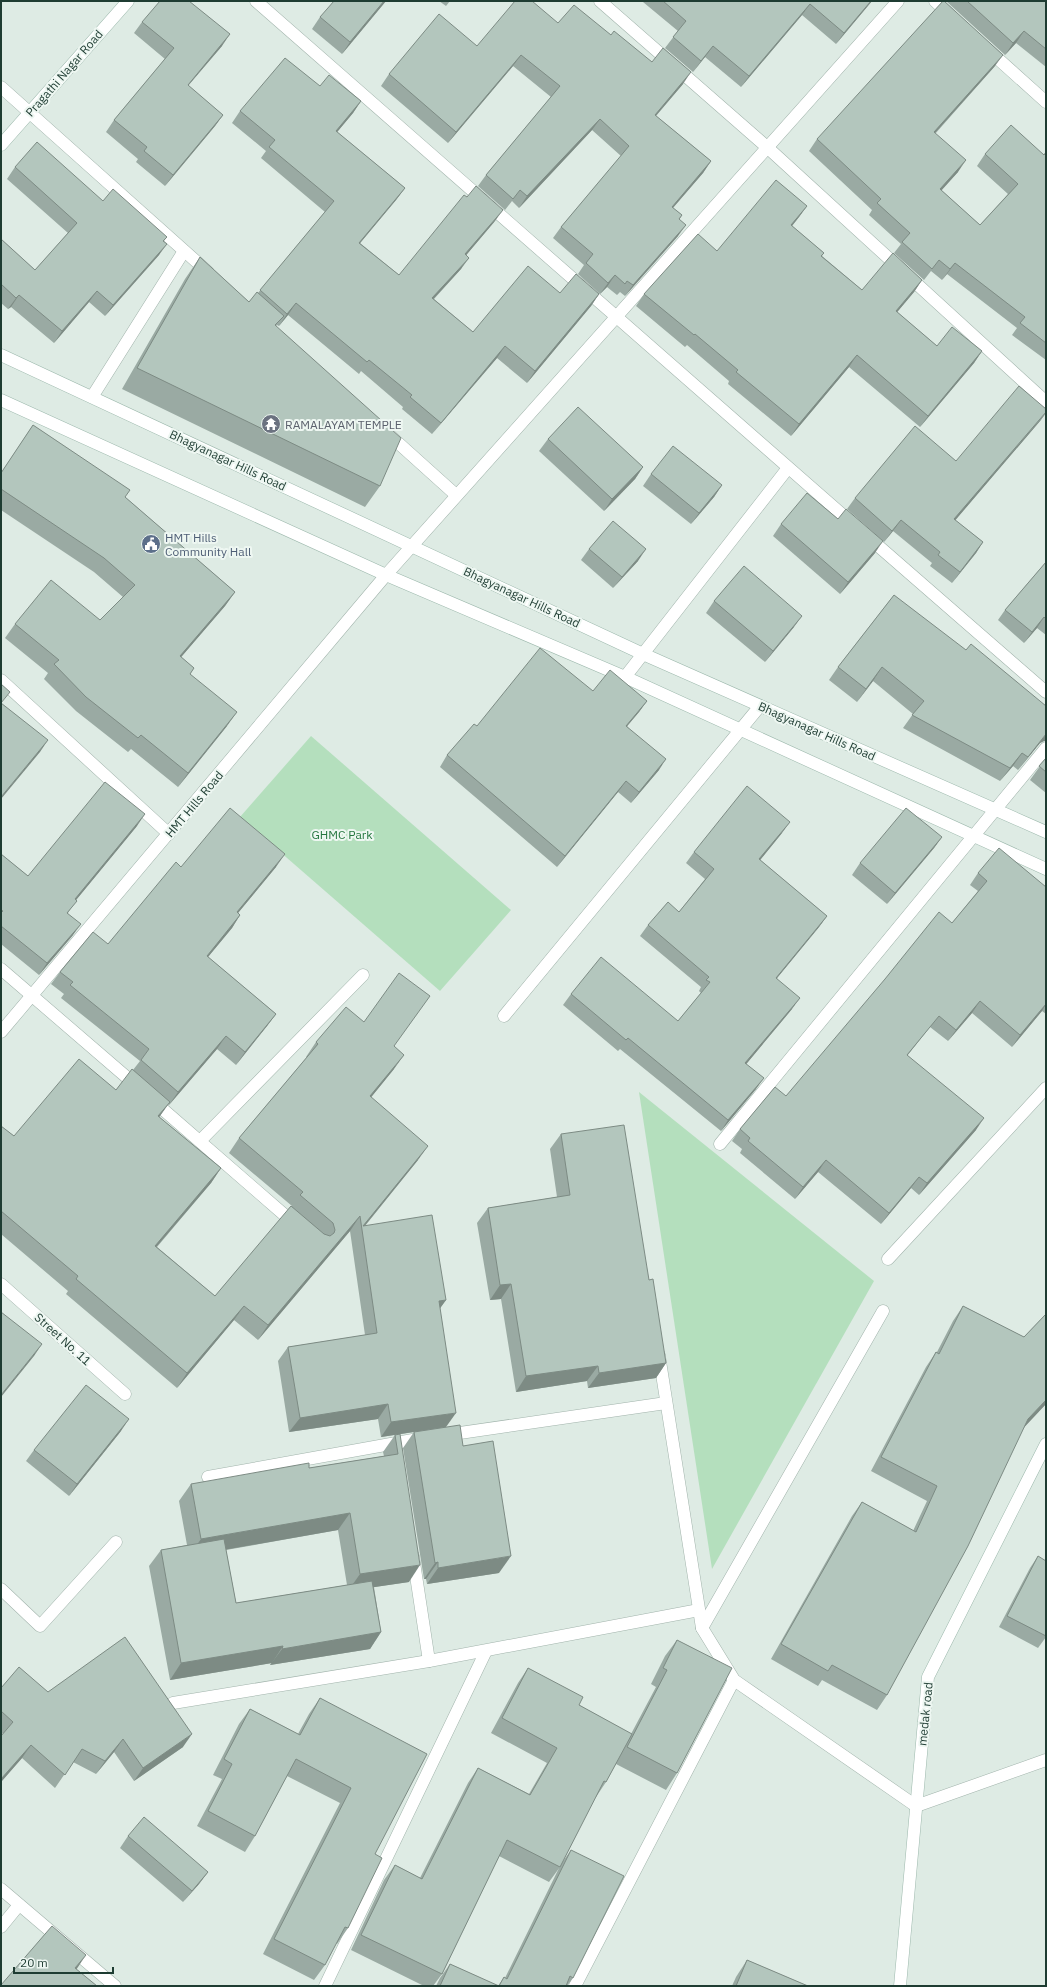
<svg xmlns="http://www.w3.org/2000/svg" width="1047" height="1987" font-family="'IBM Plex Sans',sans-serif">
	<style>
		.green { fill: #b4dfbd }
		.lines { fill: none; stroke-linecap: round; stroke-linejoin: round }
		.street-casing { stroke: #a1b3ab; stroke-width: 13 }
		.secondary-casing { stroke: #9cb8ac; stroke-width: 13 }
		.street { stroke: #fff; stroke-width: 12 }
		.secondary { stroke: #fff; stroke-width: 12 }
		.wall { fill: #9aaaa3; fill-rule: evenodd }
		.shaded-wall { fill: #7d8b84 }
		.building { fill: #b3c6bd; stroke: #7d8b84 }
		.labels { text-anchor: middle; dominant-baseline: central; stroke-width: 4; stroke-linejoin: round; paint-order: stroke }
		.street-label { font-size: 12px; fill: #1e3c32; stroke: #eef7f2 }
		.worship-label { font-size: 12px; fill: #5b616d; stroke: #eef7f2; text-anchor: start }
		.service-label { font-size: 12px; fill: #4e5e75; stroke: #eef7f2; text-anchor: start }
		.park-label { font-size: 12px; fill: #24763f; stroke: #eef7f2 }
	</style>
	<rect width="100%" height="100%" fill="#deebe4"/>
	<!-- green -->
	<g class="green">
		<path d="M311,736L511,910L440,991L240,817Z"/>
		<path d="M639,1092L874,1281L712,1569Z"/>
	</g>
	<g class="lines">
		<!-- street casing -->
		<g class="street-casing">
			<g id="street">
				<path d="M256,1L854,525"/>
				<path d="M600,1L768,148L1046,402"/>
				<path d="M935,1L950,15"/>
				<path d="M987,49L1046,102"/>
				<path d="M1,87L208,272"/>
				<path d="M92,397L184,251"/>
				<path d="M386,432L456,495"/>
				<path d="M868,537L1046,692"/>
				<path d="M625,677L788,468"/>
				<path d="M1,680L169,834"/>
				<path d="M1,969L138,1087"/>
				<path d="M504,1016L760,706"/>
				<path d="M1,1032L386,575L898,1"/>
				<path d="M151,1099L296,1225"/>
				<path d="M200,1141L363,975"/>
				<path d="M720,1144L1046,748"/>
				<path d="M888,1259L1046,1088"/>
				<path d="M1,1284L125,1394"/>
				<path d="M659,1355L702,1628L734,1680L916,1806L1046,1760"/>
				<path d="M446,1435L666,1403"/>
				<path d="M208,1477L424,1438"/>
				<path d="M413,1556L429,1661"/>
				<path d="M1,1589L40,1626L116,1542"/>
				<path d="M702,1628L883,1311"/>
				<path d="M173,1703L429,1661L699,1610"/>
				<path d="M1,1889L115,1986"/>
				<path d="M1,1927L19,1905"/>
				<path d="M325,1986L486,1651"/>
				<path d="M575,1986L734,1680"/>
			</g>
		</g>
		<!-- secondary casing -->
		<g class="secondary-casing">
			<g id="secondary">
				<path d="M1,145L128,1"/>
				<path d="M1,355L643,654L1046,832"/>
				<path d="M1,400L386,575L625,677L1046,869"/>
				<path d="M900,1986L928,1677L1046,1444"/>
			</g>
		</g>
		<!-- street -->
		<use href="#street" class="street"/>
		<!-- secondary -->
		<use href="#secondary" class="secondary"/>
	</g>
	<!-- wall -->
	<g class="wall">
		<path d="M386,1L342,54L312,29L320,17Z"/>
		<path d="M439,1H450L446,6Z"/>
		<path d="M644,1H872L836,44L802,15L741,87L705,57L693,72L665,48L678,31L643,2Z"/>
		<path d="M946,1H1046V67L1016,43L1005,55Z"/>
		<path d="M142,22L222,46L188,86L223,115L215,126L165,186L136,162L138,159L106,132L114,120L165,59L134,33Z"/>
		<path d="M558,23L611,35L652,62L683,84L656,116L711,161L703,173L673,208L682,215L679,220L678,236L625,296L620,292L617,295L607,287L600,294L578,274L584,265L553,238L561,227L621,156L592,130L519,208L512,201L505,210L478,186L486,175L551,97L513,66L448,143L381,86L389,74L477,46Z"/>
		<path d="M995,66L935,134L958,172L941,190L980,225L1008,194L977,166L985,154L1044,155L1046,152V360L1012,335L1017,328L947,274L942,280L931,271L924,280L894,253L901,244L869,215L872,210L809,151L817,139Z"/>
		<path d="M320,86L361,101L353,113L337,132L405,188L396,200L360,243L399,275L495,221L466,255L461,269L434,299L473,332L560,293L599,294L591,306L527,383L497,358L432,434L402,409L403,407L361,371L359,374L288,315L279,326L277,325L276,326L380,486L365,507L122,389L185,279L200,257L249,302L258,293L325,212L261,158L266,151L232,123L240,111Z"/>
		<path d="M15,167L103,201L167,237L164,241L159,255L105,316L89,302L54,343L11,307L8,309L1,303V239L35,270L68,233L7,179Z"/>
		<path d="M807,206L799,217L792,226L824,253L822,256L862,290L922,280L914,292L897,312L937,346L982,351L974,363L920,427L849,367L791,436L728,384L729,381L687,345L685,347L636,306L644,294L717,251Z"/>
		<path d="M1046,413L1040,421L955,520L983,542L976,553L952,583L930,566L932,563L893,531L884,542L847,509L855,498L956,461Z"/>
		<path d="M33,425L125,497L235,592L225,606L181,657L194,668L190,674L227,726L178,787L131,749L128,752L76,711L44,679L48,673L5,638L15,624L100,620L123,597L94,572L1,510V473Z"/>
		<path d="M548,439L643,467L635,479L604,511L539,451Z"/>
		<path d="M651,474L722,485L714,497L691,524L643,486Z"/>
		<path d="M781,524L875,553L840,594L773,536Z"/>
		<path d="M589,549L638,561L613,588L581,560Z"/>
		<path d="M1046,562V635L1037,628L1024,643L998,620L1005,610Z"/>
		<path d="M894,595L1044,741L1040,743L1018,770L1013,766L1000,781L903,728L913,714L873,681L857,702L829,680L838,667Z"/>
		<path d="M714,601L794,627L765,662L706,613Z"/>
		<path d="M593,691L647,701L639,712L627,726L659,770L631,803L618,792L557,867L440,767L447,755L477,726Z"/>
		<path d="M1046,758V793L1030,780Z"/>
		<path d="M137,826L76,900L68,913L73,935L39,975L1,944V854L28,876Z"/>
		<path d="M782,833L760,860L827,916L819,927L777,978L792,1009L746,1064L756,1089L721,1131L620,1049L618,1051L563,1005L571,994L678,1021L701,993L699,991L701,987L640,936L648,925L679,912L705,879L686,863L694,852Z"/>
		<path d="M942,837L934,848L887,904L852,875L860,863Z"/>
		<path d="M181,867H276L238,913L240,915L232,928L208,957L276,1014L267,1026L236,1065L217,1049L169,1105L168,1104L159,1117L221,1168L211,1183L157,1247L215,1296L292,1206L229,1153L239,1138L307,1057H306L316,1042L394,1046V1069L371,1097L418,1160L365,1226L446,1300L440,1308L446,1427L463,1446L499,1573L427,1584L426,1579H424L403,1448L414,1432L381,1437L378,1419L289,1432L278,1361L288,1347L365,1335L350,1231L258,1340L234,1320L177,1388L66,1294L68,1291L1,1234V1126L14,1136L116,1090L133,1070L140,1061L61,998L64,994L51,984L60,972L108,944Z"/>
		<path d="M978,873L1046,887V1014L1042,1011L1012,1047L972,1013L948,1041L930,1027L907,1055L976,1130L919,1195L911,1188L881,1224L818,1172L795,1199L740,1153L742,1149L732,1141L740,1129L786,1096L952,923L978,891L970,885Z"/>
		<path d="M561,1134L649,1280L666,1363L656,1378L588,1388L587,1381L516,1392L501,1299L490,1300L477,1223L488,1208L557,1197L550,1149Z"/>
		<path d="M963,1306L1024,1337L1046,1314V1404L1024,1427L887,1695L877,1710L822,1680L818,1686L771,1659L852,1516L862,1502L913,1531L927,1501L871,1471L926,1367L936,1352H937L953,1321Z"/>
		<path d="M121,1431L69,1496L26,1461L34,1450Z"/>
		<path d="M400,1434L409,1582L374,1587L381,1632L370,1649L270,1665L272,1663L170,1680L149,1566L161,1550L187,1545L179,1501L191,1484L309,1468L384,1456L383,1452L395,1435ZM338,1530L347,1585L236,1603L226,1550Z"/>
		<path d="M1038,1556L1046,1637L1038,1648L999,1627L1030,1568Z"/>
		<path d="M677,1640V1773L666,1790L616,1764L606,1782L596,1797H595L560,1867L549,1882L499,1856L442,1974L433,1986H424L351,1950L384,1880L395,1865L420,1878L468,1783L478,1768L529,1794L547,1763L491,1733L518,1683L528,1668L579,1705L631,1734L656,1687L651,1684L665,1656Z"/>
		<path d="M1,1688L48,1692L183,1747L134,1781L114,1752L96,1774L73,1762L55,1788L22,1758L1,1782V1736L3,1734L1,1732Z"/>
		<path d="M320,1698L375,1854L348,1928L337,1944L336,1943L325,1965L314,1980L263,1954L340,1803L287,1776L255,1836L245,1852L197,1826L222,1779L213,1775L239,1724L250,1709L298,1734L309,1714Z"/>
		<path d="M128,1836L208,1872L199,1884L183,1902L120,1848Z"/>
		<path d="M571,1850L573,1978L567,1986H436L440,1978L450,1964L498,1986L504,1977L505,1978L561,1864Z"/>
		<path d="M747,1960L808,1986H732L736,1977Z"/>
	</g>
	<!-- shaded-wall -->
	<g class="shaded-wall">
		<path d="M384,1H386L342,54L350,42Z"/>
		<path d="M871,1H872L836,44L844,33Z"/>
		<path d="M810,4L802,15L741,87L749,76Z"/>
		<path d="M1024,31L1016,43L1005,55L1013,43Z"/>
		<path d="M230,34L222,46L179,96L188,85Z"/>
		<path d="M713,46L705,57L693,72L701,61Z"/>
		<path d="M521,55L513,66L448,143L456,132Z"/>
		<path d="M1003,55L995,66L925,144L934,132Z"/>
		<path d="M691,72L683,84L647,126L655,115Z"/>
		<path d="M361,101L353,113L328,143L336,131Z"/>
		<path d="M223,115L215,126L165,186L173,175Z"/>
		<path d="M600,119L592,130L519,208L527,196Z"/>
		<path d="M966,160L958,172L932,201L940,189Z"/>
		<path d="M711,161L703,173L664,218L672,207Z"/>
		<path d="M405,188L396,200L351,254L359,243Z"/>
		<path d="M807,206L799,217L783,237L791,225Z"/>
		<path d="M503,210L495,221L457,266L465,254Z"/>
		<path d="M686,225L678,236L625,296L633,285Z"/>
		<path d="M167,244L159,255L105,316L113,305Z"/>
		<path d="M469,258L461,269L424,309L432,298Z"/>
		<path d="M955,263L947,274L942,280L950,269Z"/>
		<path d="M615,275L607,287L600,294L608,283Z"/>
		<path d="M922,280L914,292L888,323L896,311Z"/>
		<path d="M97,291L89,302L54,343L62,331Z"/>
		<path d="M599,294L591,306L527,383L535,371Z"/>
		<path d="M19,295L11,307L8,309L16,298Z"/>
		<path d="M296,303L288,315L279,326L287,314Z"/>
		<path d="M505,346L497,358L432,434L441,423Z"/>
		<path d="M982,351L974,363L920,427L928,416Z"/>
		<path d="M857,355L849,367L791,436L799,424Z"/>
		<path d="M1046,413L1040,421L947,530L954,519Z"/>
		<path d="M643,467L635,479L604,511L612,499Z"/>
		<path d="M722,485L714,497L691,524L699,513Z"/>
		<path d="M901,520L893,531L884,542L892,531Z"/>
		<path d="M883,541L875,553L840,594L848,582Z"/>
		<path d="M983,542L976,553L952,583L960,572Z"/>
		<path d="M646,549L638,561L613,588L622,577Z"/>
		<path d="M235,592L225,606L170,670L180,656Z"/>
		<path d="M802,616L794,627L765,662L773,651Z"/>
		<path d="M1044,617L1037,628L1024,643L1032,632Z"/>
		<path d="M882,667L873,681L857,702L866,689Z"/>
		<path d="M647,701L639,712L618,737L626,726Z"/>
		<path d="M237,712L227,726L178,787L188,773Z"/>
		<path d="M1046,734V741H1044L1040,743L1018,770L1028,757Z"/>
		<path d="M48,740L40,752L1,799V797Z"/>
		<path d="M1022,753L1013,766L1000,781L1010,768Z"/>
		<path d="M666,759L659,770L631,803L639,792Z"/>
		<path d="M626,781L618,792L557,867L565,856Z"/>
		<path d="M145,814L137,826L67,911L75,899Z"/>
		<path d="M790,822L782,833L752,870L759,859Z"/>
		<path d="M942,837L934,848L887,904L895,893Z"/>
		<path d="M285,854L276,867L228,925L237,912Z"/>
		<path d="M240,915L232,928L198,969L207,956Z"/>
		<path d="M827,916L819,927L768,989L776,978Z"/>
		<path d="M81,924L73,935L39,975L47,963Z"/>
		<path d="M800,998L792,1009L738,1074L745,1063Z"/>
		<path d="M980,1001L972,1013L948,1041L956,1030Z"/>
		<path d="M1046,1004L1042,1011L1012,1047L1020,1035Z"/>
		<path d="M276,1014L267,1026L236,1065L245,1052Z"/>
		<path d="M939,1016L930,1027L899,1066L907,1055Z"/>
		<path d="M226,1036L217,1049L169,1105L178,1092Z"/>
		<path d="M404,1055L394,1069L360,1111L370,1096Z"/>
		<path d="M764,1078L756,1089L721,1131L728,1120Z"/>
		<path d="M170,1102L160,1116L148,1130L158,1116Z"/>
		<path d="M984,1118L976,1130L919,1195L927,1183Z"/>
		<path d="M428,1146L418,1160L362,1229V1227Z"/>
		<path d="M826,1160L818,1172L795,1199L803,1187Z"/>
		<path d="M221,1168L211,1183L145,1260L155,1246Z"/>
		<path d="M919,1177L911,1188L881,1224L889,1213Z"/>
		<path d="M360,1216L350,1231L258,1340L268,1325Z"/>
		<path d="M511,1284L501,1299L490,1300L500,1285Z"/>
		<path d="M446,1300L436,1314L439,1301Z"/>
		<path d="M244,1306L234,1320L177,1388L187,1373Z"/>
		<path d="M42,1344L34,1356L1,1397V1395Z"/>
		<path d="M666,1363L656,1378L588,1388L599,1373Z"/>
		<path d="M598,1366L587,1381L516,1392L526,1376Z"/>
		<path d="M1046,1400V1404L1018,1434L1028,1419Z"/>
		<path d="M388,1404L378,1419L289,1432L300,1418Z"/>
		<path d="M456,1413L446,1427L381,1437L391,1422Z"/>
		<path d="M129,1419L121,1431L69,1496L77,1484Z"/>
		<path d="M350,1513L338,1530L189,1556L201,1539Z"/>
		<path d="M511,1556L499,1573L427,1584L438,1568Z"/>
		<path d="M438,1562L426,1579H424L435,1563Z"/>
		<path d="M420,1565L409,1582L348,1591L360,1574Z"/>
		<path d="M381,1632L370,1649L270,1665L282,1649Z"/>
		<path d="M283,1646L272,1663L170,1680L181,1663Z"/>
		<path d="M192,1734L183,1747L134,1781L143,1768Z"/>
		<path d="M123,1739L114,1752L96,1774L105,1761Z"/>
		<path d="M31,1745L22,1758L1,1782V1779Z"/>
		<path d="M208,1872L199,1884L183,1902L192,1891Z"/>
		<path d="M86,1955L76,1970L75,1968Z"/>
	</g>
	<!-- building -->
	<g class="building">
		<path d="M160,1H189L230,34L188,85L223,115L173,175L144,151L147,147L114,120L174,48L142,22Z"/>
		<path d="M334,1H384L350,42L320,17Z"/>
		<path d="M515,1H532L558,23L574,5L611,35L614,31L652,62L663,48L691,72L655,115L711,161L672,207L682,215L679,219L686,225L633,285L627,281L625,284L615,275L608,283L586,263L593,254L561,227L629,146L600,119L527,196L520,190L513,199L486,175L560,86L521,55L456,132L389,74L439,14L477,46Z"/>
		<path d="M663,1H871L844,33L810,4L749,76L713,46L701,61L673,37L686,21Z"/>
		<path d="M943,1H944L1003,55L934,132L966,160L940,189L980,225L1018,184L985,154L1011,125L1044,155L1046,152V343L1020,323L1025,317L955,263L950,269L939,260L932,269L902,242L910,233L877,203L881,199L817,139Z"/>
		<path d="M967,1H1046V49L1024,31L1013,43Z"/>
		<path d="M285,58L320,86L329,75L361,101L336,131L405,188L359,243L399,275L464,195L467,197L476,186L503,210L465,254L469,258L432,298L473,332L528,266L560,293L576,274L599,294L535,371L505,346L441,423L410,397L412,395L369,360L367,362L296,303L287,314L260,290L334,201L269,147L275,140L240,111Z"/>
		<path d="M37,142L103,201L113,189L167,237L163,241L167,244L113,305L97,291L62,331L19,295L16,298L1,284V239L35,270L77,223L15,167Z"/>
		<path d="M776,180L807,206L791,225L824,253L821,256L862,290L893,253L922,280L896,311L937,346L952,327L982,351L928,416L857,355L799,424L736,372L738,370L695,334L694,335L644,294L698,234L717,251Z"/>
		<path d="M200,257L249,302L257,292L284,316L275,325L401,438L380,486L137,368Z"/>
		<path d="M1019,386L1046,409V412L954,519L983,542L960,572L938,555L940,552L901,520L892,531L855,498L915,426L956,461Z"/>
		<path d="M578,407L643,467L612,499L548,439Z"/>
		<path d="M33,425L130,490L125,497L235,592L180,656L194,668L190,674L237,712L188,773L141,735L138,738L86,697L54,664L59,660L15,624L51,580L100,620L135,585L104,558L1,489V473Z"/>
		<path d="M673,446L722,485L699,513L651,474Z"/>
		<path d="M807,493L838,519L846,509L883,541L848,582L781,524Z"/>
		<path d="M613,521L646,549L622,577L589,549Z"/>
		<path d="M1046,562V619L1044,617L1032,632L1005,610Z"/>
		<path d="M744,566L802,616L773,651L714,601Z"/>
		<path d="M894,595L966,650L971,644L1046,706V734L1028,757L1022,753L1010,768L912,715L924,701L882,667L866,689L838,667Z"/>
		<path d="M540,648L593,691L610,670L647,701L626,726L666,759L639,792L626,781L565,856L447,755L474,724L477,726Z"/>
		<path d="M1,684L10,692L1,703L48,740L1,797Z"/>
		<path d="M1046,758V772L1039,766Z"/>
		<path d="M105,782L145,814L75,899L77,901L67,913L81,924L47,963L1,926V913L3,911L1,910V854L28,876Z"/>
		<path d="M747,786L790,822L759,859L827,916L776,978L800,998L745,1063L764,1078L728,1120L628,1038L626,1040L571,994L601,957L678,1021L710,982L706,980L709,977L648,925L668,902L679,912L714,869L694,852Z"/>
		<path d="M230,808L285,854L237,912L240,915L207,956L276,1014L245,1052L226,1036L178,1092L141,1060L149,1049L70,985L73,982L60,972L93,932L108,944L176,862L181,867Z"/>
		<path d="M906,808L942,837L895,893L860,863Z"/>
		<path d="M999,848L1046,887V1004L1020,1035L980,1001L956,1030L939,1016L907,1055L984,1118L927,1183L919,1177L889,1213L826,1160L803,1187L748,1141L750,1138L740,1129L775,1087L786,1096L885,979L939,912L952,923L987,881L978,873Z"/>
		<path d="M399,973L430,996L394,1046L404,1055L370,1096L428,1146L363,1226L432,1215L446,1300L439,1301L456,1413L391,1422L388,1404L300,1418L288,1347L377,1333L360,1216L268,1325L244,1306L187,1373L76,1279L78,1276L1,1211V1126L14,1136L79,1059L116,1090L132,1069L170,1102L158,1116L221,1168L155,1246L215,1296L291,1206L324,1234L330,1236L334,1233L335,1230L333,1223L300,1195L303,1192L239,1138L318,1044L316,1042L346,1007L364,1022Z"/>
		<path d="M624,1125L649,1280L653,1279L666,1363L599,1373L598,1366L526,1376L511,1284L500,1285L488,1208L570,1195L561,1134Z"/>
		<path d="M963,1306L1024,1337L1046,1314V1400L1028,1419L968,1546L887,1695L832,1665L828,1671L781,1644L862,1502L916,1532L937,1486L881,1457L936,1352L939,1354Z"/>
		<path d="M1,1312L42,1344L1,1395Z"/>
		<path d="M86,1385L129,1419L77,1484L34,1450Z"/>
		<path d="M460,1425L463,1446L493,1441L511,1556L438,1568V1562L435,1563L414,1432Z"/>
		<path d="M400,1434L420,1565L360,1574L350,1513L201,1539L191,1484L309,1463V1468L398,1454L395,1435Z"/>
		<path d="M224,1539L236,1603L372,1581L381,1632L282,1649L283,1646L181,1663L161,1550Z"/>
		<path d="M1038,1556L1046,1561V1636L1007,1616Z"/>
		<path d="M125,1637L192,1734L143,1768L123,1739L105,1761L82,1749L65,1775L31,1745L1,1779V1736L13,1722L1,1711V1688L19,1667L48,1692Z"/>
		<path d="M677,1640L732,1668L677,1773L627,1747L667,1670L663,1668Z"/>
		<path d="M528,1668L583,1697L579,1705L632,1734L606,1782L604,1781L560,1867L507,1840L442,1974L361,1935L395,1865L422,1879L478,1768L530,1795L557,1748L502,1718Z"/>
		<path d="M320,1698L427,1754L375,1854L382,1858L348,1928L345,1927L325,1965L274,1939L351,1788L296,1759L255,1836L208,1811L232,1764L224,1759L250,1709L300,1735Z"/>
		<path d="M144,1817L208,1872L192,1891L128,1836Z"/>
		<path d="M571,1850L624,1876L573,1978L570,1976L566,1986H499L504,1977L507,1979Z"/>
		<path d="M52,1926L86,1955L75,1968L97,1986H1V1985Z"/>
		<path d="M747,1960L808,1986H736Z"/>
		<path d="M450,1964L499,1986H440Z"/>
	</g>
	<!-- icons -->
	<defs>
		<g id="temple-disc" transform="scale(1)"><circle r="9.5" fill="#6b7280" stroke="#eef7f2"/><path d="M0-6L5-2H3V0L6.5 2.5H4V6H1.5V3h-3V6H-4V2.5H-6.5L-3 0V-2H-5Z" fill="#fff"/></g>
		<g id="civic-disc" transform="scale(1)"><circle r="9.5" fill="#5c6f8a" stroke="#eef7f2"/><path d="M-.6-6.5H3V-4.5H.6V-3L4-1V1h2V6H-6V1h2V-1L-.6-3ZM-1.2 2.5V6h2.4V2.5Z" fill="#fff"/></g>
	</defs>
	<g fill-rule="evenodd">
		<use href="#temple-disc" x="271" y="424"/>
		<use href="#civic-disc" x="151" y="544"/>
	</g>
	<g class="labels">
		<!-- street labels -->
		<g class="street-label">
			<text transform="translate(64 73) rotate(-49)">Pragathi Nagar Road</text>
			<text transform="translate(228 460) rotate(25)">Bhagyanagar Hills Road</text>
			<text transform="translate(522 597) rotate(25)">Bhagyanagar Hills Road</text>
			<text transform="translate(817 731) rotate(24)">Bhagyanagar Hills Road</text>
			<text transform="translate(194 804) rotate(-50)">HMT Hills Road</text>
			<text transform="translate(63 1339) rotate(42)">Street No. 11</text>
			<text transform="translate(925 1714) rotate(-84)">medak road</text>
		</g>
		<!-- worship labels -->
		<g class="worship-label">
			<text x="285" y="424">RAMALAYAM TEMPLE</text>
		</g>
		<!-- service labels -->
		<g class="service-label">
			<text x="165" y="537">HMT Hills<tspan x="165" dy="14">Community Hall</tspan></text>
		</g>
		<!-- park labels -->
		<g class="park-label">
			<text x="342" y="834">GHMC Park</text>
		</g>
	</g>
	<!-- border -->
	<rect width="1047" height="1987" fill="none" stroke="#1e3c32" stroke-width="4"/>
	<!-- scale -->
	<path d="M14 1967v6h99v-6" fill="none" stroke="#1e3c32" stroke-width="2"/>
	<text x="20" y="1967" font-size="12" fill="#1e3c32" stroke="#eef7f2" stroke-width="3" paint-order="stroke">20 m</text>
</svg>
